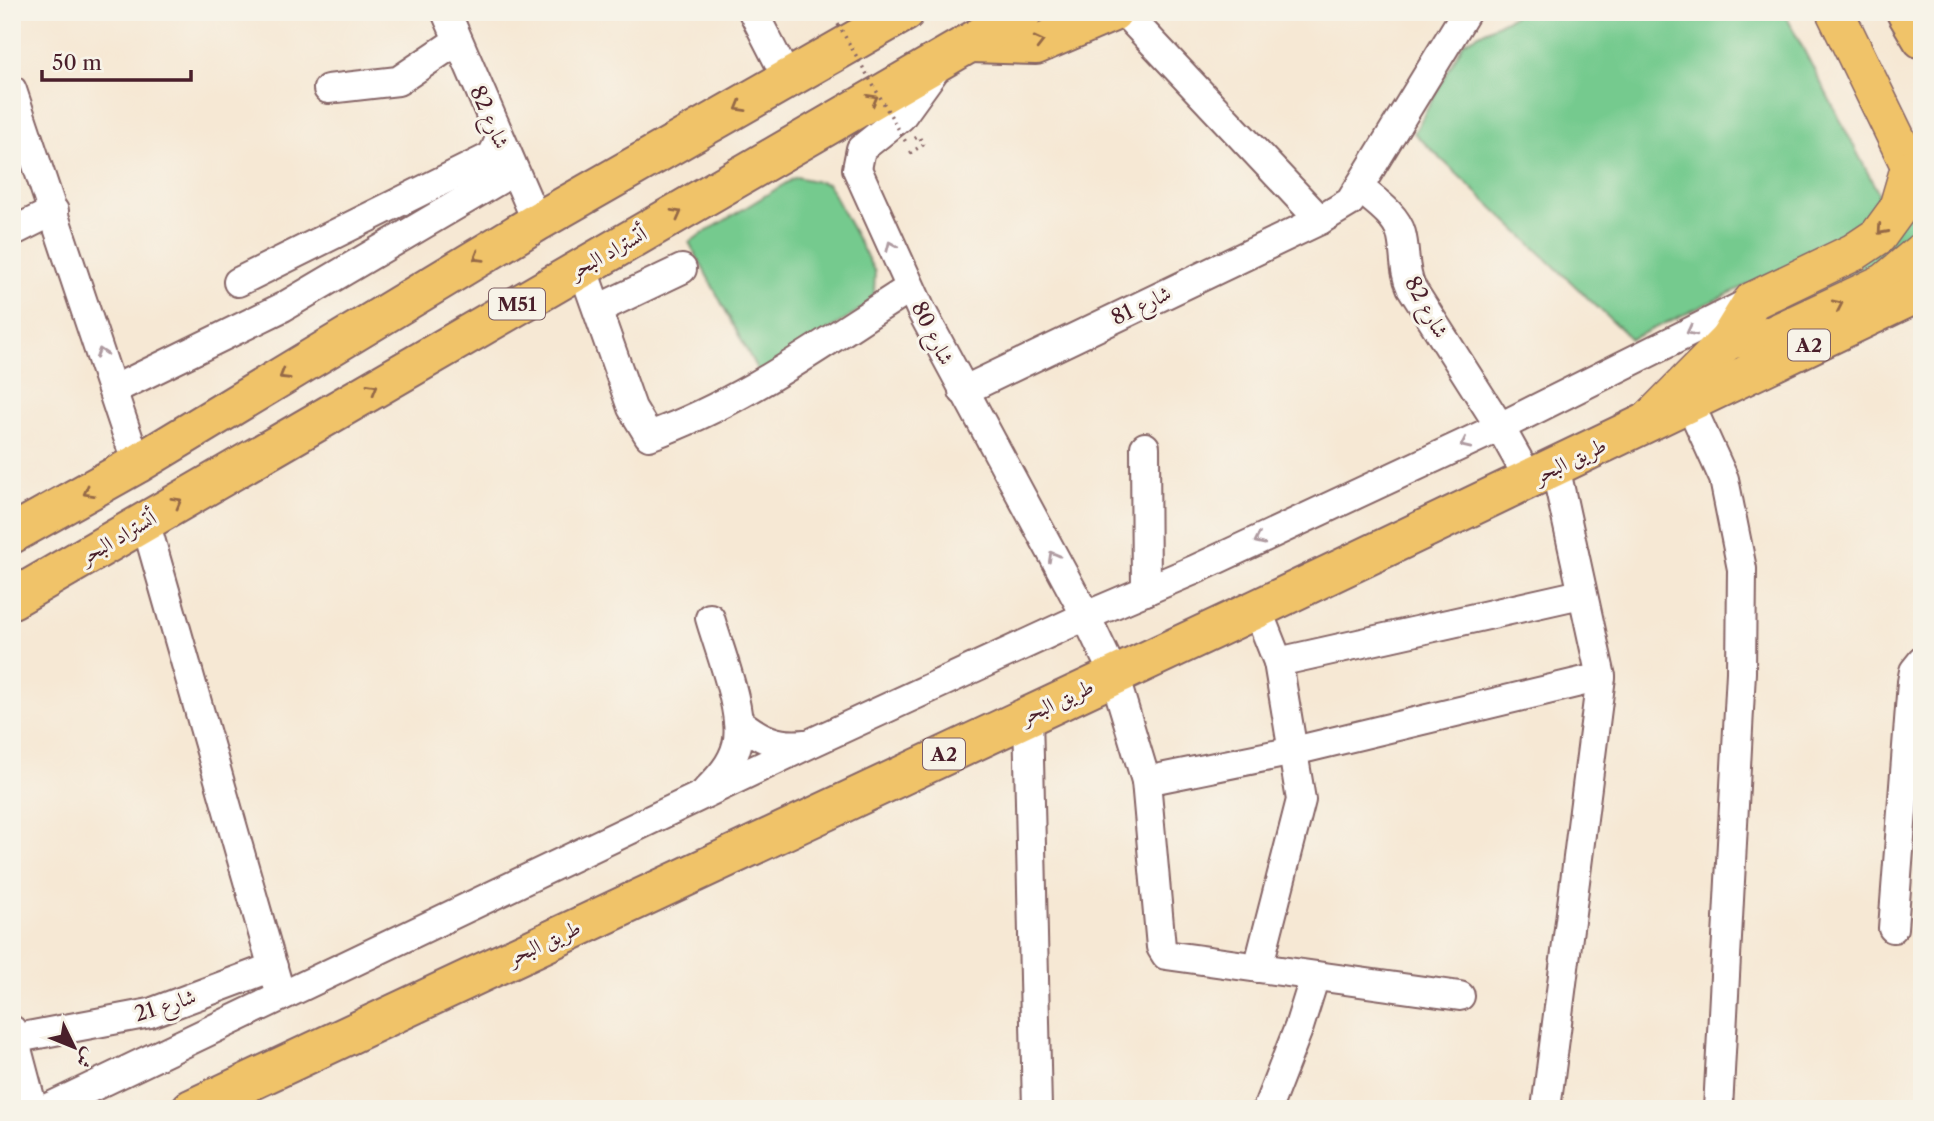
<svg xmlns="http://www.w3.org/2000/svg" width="1934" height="1121" font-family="'Libre Caslon Text',Amiri,serif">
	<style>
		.green { fill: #75ca8e; stroke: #60745c; stroke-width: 2 }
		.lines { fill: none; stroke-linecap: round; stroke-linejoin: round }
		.minor-casing { stroke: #866566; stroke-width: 32 }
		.major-casing { stroke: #866566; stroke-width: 40 }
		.highway-casing { stroke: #866566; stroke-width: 42 }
		.path { stroke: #866566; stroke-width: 3.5; stroke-dasharray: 2 5; stroke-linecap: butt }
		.minor { stroke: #fff; stroke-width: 28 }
		.major { stroke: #f0c369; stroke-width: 37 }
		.highway { stroke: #f0c369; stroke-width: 38 }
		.path-bridge { stroke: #866566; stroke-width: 3.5; stroke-dasharray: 2 5; stroke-linecap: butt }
		.oneway { stroke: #956947 }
		.oneway2 { stroke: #ae9aa0 }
		.labels { text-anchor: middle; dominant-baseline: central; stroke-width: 6; stroke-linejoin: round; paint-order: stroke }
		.shield { fill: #f7f3e8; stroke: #7e5f64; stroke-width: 2 }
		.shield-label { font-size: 19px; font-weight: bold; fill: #4a1f2b }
		.street-label { font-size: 21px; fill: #4a1f2b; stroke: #f7f3e8 }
	</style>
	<rect width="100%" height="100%" fill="#f7f3e8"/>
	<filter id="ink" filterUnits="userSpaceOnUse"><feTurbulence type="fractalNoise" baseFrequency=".0143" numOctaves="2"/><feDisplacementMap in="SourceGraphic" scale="14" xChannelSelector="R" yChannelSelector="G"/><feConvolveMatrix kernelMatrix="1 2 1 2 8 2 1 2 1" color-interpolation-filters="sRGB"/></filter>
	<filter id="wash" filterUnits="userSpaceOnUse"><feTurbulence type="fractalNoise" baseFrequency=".00686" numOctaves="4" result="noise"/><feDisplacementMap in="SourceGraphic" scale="28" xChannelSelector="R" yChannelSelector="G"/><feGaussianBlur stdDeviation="1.57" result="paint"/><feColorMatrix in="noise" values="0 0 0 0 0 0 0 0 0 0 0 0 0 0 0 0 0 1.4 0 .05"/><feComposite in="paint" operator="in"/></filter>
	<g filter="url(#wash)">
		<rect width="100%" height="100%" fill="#f6e8d4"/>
		<!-- green -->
		<g class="green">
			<path d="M1521,12H1784L1883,202L1875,226L1631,339L1414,133L1464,42Z"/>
			<path d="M796,177L828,184L875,272L874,294L864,307L760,375L689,242Z"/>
			<path d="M1909,180C1913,189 1921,201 1921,210C1917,265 1817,296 1773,316L1766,317L1762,311L1854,261Z"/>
		</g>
	</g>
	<g filter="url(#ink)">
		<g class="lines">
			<!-- minor casing -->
			<g class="minor-casing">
				<g id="minor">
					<path d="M446,12L537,222"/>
					<path d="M753,12L788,80"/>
					<path d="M1124,12L1320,220"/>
					<path d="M940,63L901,117L861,149L857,169L921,310L1086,616L1114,675L1146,781L1161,947L1166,955L1460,996"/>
					<path d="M328,89L398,81L457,41"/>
					<path d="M12,90L137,464"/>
					<path d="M1361,189C1375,201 1396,215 1401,233C1406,251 1403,270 1411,287L1500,427L1529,479"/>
					<path d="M12,232L54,211"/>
					<path d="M582,267L632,408L649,436C743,403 826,341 910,288"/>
					<path d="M238,282L492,156L500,139"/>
					<path d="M598,309L682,269"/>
					<path d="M113,390L283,307L514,171"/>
					<path d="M963,391L1320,220L1350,202L1466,12"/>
					<path d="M1689,402L1724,479L1742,569L1741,672L1718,1109"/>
					<path d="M1145,447L1146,591"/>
					<path d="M145,521L281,996"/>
					<path d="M1257,609L1278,662L1301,800L1258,968"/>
					<path d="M1278,662L1581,594"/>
					<path d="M1028,715L1037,1109"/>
					<path d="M738,721C760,739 777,747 805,744"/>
					<path d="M1146,781L1294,751L1601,677"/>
					<path d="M707,790C720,777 732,764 737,745C745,713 719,650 710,618"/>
					<path d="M1893,928L1912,682L1914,671L1922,661"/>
					<path d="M12,1030L33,1109"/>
					<path d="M12,1039L150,1013L273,967"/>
					<path d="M46,1109L811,743L1086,616L1194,570L1500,427L1752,301"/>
					<path d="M1267,1109L1299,1027L1315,976"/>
					<path d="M1546,1109L1601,677L1555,466"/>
				</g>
			</g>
			<!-- major casing -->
			<g class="major-casing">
				<g id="major">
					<path d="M1835,12L1921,189"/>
					<path d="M1728,340L1772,335L1885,282L1922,251"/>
					<path d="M1648,421L1728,340L1752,301L1854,252L1878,236L1897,210L1909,169"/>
				</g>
			</g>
			<!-- highway casing -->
			<g class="highway-casing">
				<g id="highway">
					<path d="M1906,12L1922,39"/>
					<path d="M971,43L1036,45L1113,12"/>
					<path d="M12,534L137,464L537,222L905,12"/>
					<path d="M12,599L1023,12"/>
					<path d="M191,1109L1257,609L1922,291"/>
				</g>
			</g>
			<!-- path -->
			<path class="path" d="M910,153L923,145L919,136L914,139"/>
			<!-- minor -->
			<use href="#minor" class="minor"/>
			<!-- major -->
			<use href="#major" class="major"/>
			<!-- highway -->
			<use href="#highway" class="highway"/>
			<!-- path-bridge -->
			<path class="path-bridge" d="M831,12L907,144"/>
		</g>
		<!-- one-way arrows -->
		<defs><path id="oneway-chevron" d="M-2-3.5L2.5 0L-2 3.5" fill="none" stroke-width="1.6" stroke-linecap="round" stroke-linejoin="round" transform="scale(1.75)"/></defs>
		<g class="oneway">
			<use href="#oneway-chevron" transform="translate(1039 42) rotate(-14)"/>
			<use href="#oneway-chevron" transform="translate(873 99) rotate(-29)"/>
			<use href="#oneway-chevron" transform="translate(740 107) rotate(150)"/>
			<use href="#oneway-chevron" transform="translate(677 214) rotate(-29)"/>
			<use href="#oneway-chevron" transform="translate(1882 230) rotate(132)"/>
			<use href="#oneway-chevron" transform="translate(478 257) rotate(149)"/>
			<use href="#oneway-chevron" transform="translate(1838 305) rotate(-25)"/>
			<use href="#oneway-chevron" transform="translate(284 375) rotate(149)"/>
			<use href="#oneway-chevron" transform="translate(373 388) rotate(-30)"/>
			<use href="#oneway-chevron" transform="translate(88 492) rotate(151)"/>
			<use href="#oneway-chevron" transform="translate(177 502) rotate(-30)"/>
		</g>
		<g class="oneway2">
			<use href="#oneway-chevron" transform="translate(891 246) rotate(-114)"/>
			<use href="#oneway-chevron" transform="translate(1691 331) rotate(153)"/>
			<use href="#oneway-chevron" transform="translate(101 353) rotate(-108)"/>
			<use href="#oneway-chevron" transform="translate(1465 444) rotate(155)"/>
			<use href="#oneway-chevron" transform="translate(1259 540) rotate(155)"/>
			<use href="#oneway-chevron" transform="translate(1053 556) rotate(-119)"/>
		</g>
	</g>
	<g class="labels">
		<!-- shield labels -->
		<g class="shield">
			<rect x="489" y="288.5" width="56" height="31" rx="5"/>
			<rect x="1788" y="329.5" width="42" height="31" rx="5"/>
			<rect x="923" y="738.5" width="42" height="31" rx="5"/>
		</g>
		<g class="shield-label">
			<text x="517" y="304">M51</text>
			<text x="1809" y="345">A2</text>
			<text x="944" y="754">A2</text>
		</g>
		<!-- street labels -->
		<g class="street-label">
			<text transform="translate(490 117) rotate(66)">شارع 82</text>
			<text transform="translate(608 252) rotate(-29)">أتستراد البحر</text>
			<text transform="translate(1141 305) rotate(-26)">شارع 81</text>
			<text transform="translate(1427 307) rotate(61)">شارع 82</text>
			<text transform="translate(933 333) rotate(63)">شارع 80</text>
			<text transform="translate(1570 460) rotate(-26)">طريق البحر</text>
			<text transform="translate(118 537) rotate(-30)">أتستراد البحر</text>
			<text transform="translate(1057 701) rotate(-25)">طريق البحر</text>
			<text transform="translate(544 942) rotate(-25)">طريق البحر</text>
			<text transform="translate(165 1005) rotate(-18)">شارع 21</text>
		</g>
	</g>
	<!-- margin -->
	<rect width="1934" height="1121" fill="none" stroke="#f7f3e8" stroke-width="42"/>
	<!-- north arrow -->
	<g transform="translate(74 1047) rotate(133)" stroke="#f7f3e8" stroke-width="5" paint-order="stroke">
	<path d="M0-5L12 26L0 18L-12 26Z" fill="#4a1f2b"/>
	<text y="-10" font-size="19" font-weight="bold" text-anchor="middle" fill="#4a1f2b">ش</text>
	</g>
	<!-- scale -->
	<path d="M42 70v10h149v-10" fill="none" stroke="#4a1f2b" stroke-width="3.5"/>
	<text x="52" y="70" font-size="21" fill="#4a1f2b" stroke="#f7f3e8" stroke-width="5" paint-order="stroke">50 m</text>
</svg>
